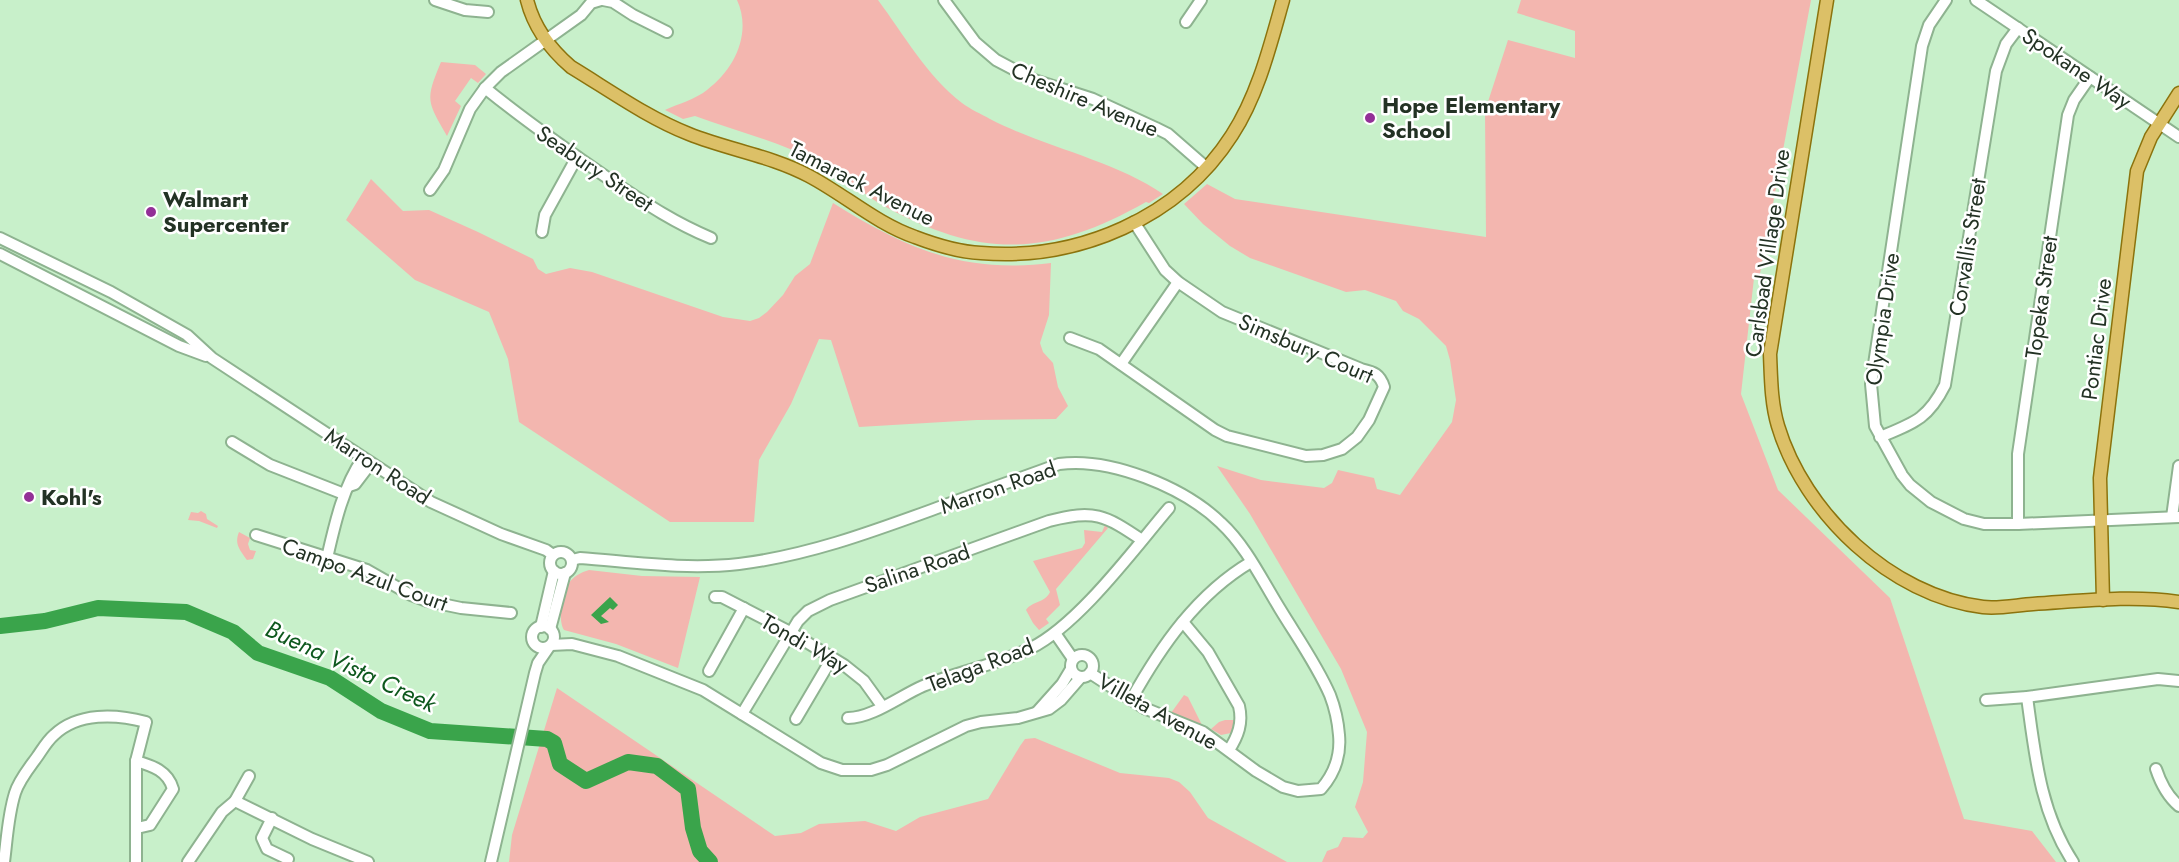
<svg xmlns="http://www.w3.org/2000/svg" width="2179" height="862" font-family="Jost,sans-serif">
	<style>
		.green { fill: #f3b6af }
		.water { fill: #3aa44b }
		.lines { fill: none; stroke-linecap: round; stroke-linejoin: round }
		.river { stroke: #3aa44b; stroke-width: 16 }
		.minor-casing { stroke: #8eb390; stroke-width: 14 }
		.major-casing { stroke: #8c730d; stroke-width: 15 }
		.minor { stroke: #fff; stroke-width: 10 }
		.major { stroke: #dcc067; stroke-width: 12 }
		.poi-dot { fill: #933097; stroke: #fff; stroke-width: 2 }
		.labels { text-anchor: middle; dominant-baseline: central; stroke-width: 5; stroke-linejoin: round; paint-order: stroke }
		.street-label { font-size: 22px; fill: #233224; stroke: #fff }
		.poi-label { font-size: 22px; font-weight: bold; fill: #233224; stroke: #fff; text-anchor: start }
		.water-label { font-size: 24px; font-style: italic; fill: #0e581e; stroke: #fff }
	</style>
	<rect width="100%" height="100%" fill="#c8f0ca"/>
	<!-- green -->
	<g class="green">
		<path d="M737,0H878C904,35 927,76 962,103C970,109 981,114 990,119C1044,147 1113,160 1163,194L1149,203L1146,202C1049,257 981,259 884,206C861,193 842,175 819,163C781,142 736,131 695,116L683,119L665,110C678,104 696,99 707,90C735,69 752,33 737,0Z"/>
		<path d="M1521,0H1811L1759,279L1754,278L1741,394L1778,490L1890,598L1964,819L2032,831L2056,862H1322L1327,851L1338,847L1343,837L1363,838L1368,832L1355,807L1363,782L1367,732L1341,669L1250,514L1217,466L1261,480L1324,488L1332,483L1338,470L1374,478L1377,489L1400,495L1452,422L1456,400L1450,360L1446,346L1419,319L1403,311L1396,301L1365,290L1346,292L1250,258L1230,246L1203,224L1184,204L1207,184L1235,199L1486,237L1485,111L1508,40L1575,58V31L1517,13Z"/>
		<path d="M441,62L475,65L486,74L478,83L471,78L455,101L461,106L447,136C427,101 425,100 441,62Z"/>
		<path d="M371,179L403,211L429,210L478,232L533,259L538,269L546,274L570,268L592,272L723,317L750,321L759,318L767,312L783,295L795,276L810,264L833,203C905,248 963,274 1051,263L1049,315L1040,343L1043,352L1053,363L1058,387L1068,406L1056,419L977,420L859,427L831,340L819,339L791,404L759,460L754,522H670L519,422L508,359L489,312L415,280L346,220Z"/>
		<path d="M201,511L206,514L207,519L218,526L217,528L199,521L188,520L191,512L198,513Z"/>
		<path d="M1105,525L1108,528L1056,589L1060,605L1046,619L1049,623L1039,630L1033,623L1026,610C1032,601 1045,603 1050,592L1033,561L1082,548L1085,543L1084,530L1102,532Z"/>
		<path d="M239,532L250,538L248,544L250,550L256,551L253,559L247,560C240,550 234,544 239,532Z"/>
		<path d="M589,570L642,576L700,577L678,668L616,644L564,630C558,621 561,592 569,583C573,577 581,572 589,570Z"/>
		<path d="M557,688L775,836L801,833L819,824L865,821L896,831L920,817L988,799L1020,746L1025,739L1035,738L1120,773L1169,778L1179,782L1190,792L1208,818L1287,862H509L512,835Z"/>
		<path d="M1184,695L1188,697L1202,725L1171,713Z"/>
		<path d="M1225,720H1234L1231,733L1221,735L1211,729L1219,722Z"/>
	</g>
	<!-- water -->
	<path class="water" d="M610,597L618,605L613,610L610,608L601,616L609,622L601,624L591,615Z"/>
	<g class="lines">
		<!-- river -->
		<path class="river" d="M0,626L45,621L98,608L186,612L233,632L258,653L330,678L381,711L430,731L547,739L554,743L560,764L586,781L628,762L657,766L688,789L693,828L700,851L710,862"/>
		<!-- minor casing -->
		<g class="minor-casing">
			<g id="minor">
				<path d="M435,0L465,10L488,12"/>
				<path d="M603,0L613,2L633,15L667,32"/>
				<path d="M944,0L975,42L996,60L1034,80L1093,99L1156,128L1168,134L1207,168"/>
				<path d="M1946,0L1929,25L1922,46L1871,384L1875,426L1902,475L1910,485L1931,502L1964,519L1984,524H2018L2179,517"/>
				<path d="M1976,0L2179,137"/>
				<path d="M1186,22L1201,0"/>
				<path d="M485,88C527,122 571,153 615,183C648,205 675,223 711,238"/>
				<path d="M430,190L444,170L470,109L485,88L501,72L581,15L591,3L601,0"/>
				<path d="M542,232L545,215L577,157"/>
				<path d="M0,238L111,292L187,335L212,358L431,502L501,534L546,550L553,555"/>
				<path d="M0,254L179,346L206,356"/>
				<path d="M1070,338L1099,349L1215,430L1227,436L1306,456L1323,455L1342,449L1357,437L1369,420L1384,387C1380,374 1374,372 1361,369L1222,312L1178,282L1165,270L1134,222"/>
				<path d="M1121,364L1178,282"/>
				<path d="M1880,437C1914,423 1928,419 1945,385L1996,71L2006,44L2018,28"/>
				<path d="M232,442L270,465L344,494"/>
				<path d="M349,486L355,484L371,463"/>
				<path d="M2172,517L2179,466"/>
				<path d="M2018,524V454L2068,115L2074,100L2090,77"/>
				<path d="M256,535L367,570L411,595L427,601L461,608L511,613"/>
				<circle cx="561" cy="563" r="11"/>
				<path d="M327,558C335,523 343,487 363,458"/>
				<path d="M572,560L580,558C633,562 685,570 739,564C812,555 879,529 948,504C985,490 1022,478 1059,464C1110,457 1184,487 1221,523C1246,546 1262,580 1280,609C1297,637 1317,665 1330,695C1335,708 1338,722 1339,735C1341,756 1335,773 1321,789L1298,791L1283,787L1256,771L1203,732L1144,708L1090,673"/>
				<path d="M715,597H722L790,632L844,665L864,681L882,706"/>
				<path d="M1183,622L1208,652L1239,706C1243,723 1238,736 1229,750"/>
				<circle cx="543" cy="637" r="11"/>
				<path d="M541,627L554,571"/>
				<path d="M550,629L565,573"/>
				<path d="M1055,633L1073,659"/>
				<path d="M551,645L572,644L618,656L703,690L821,763L842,770H871L887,765L966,726L981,722L1018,718L1049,709L1061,700L1081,677"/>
				<circle cx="1082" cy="666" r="11"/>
				<path d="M709,671L744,608"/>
				<path d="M2027,697C2035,755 2040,812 2073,862"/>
				<path d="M1131,700C1161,646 1197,594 1251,562"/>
				<path d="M1986,700L2027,697L2158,679L2179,681"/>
				<path d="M1037,712L1062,684L1071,669"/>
				<path d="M742,714L798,621L808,611L830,600L1049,521C1094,509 1105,515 1142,540"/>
				<path d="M848,718C872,718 900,696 923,686C959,671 997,665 1031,648C1079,624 1134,549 1169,508"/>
				<path d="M796,719L832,658"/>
				<path d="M136,761C153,766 168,771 173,789L150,825L137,828"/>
				<path d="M2156,769C2161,784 2167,796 2179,806"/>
				<path d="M235,801L312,839L368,862"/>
				<path d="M272,818L262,838L267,849L288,859"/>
				<path d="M4,862C7,839 8,815 15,793C19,780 29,768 37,757C42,750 47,741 54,735C78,712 116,714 146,722L136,761V862"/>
				<path d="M188,862L222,812L235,801L249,776"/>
				<path d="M491,862L535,673L538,663L549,647"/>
			</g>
		</g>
		<!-- major casing -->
		<g class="major-casing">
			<g id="major">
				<path d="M527,0C534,28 550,49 571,67C609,90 648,118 689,134C729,150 772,156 809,176C845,195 877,224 915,237C936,245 959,252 981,253C1078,261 1179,218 1232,135C1258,95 1270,46 1283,0"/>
				<path d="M1827,0L1770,354C1771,377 1771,403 1778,426C1804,513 1891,596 1983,607C1999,609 2017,605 2033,604C2082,601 2131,595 2179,602"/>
				<path d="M2103,600L2100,478L2137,171L2151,137L2179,93"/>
			</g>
		</g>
		<!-- minor -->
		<use href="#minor" class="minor"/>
		<!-- major -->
		<use href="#major" class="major"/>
	</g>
	<!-- markers -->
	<g class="poi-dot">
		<circle cx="1370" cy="118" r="6"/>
		<circle cx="151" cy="212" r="6"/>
		<circle cx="29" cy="497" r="6"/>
	</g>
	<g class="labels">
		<!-- street labels -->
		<g class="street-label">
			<text transform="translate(2077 68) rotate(34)">Spokane Way</text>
			<text transform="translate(1085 99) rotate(23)">Cheshire Avenue</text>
			<text transform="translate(595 168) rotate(34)">Seabury Street</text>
			<text transform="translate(862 183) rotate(27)">Tamarack Avenue</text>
			<text transform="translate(1967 247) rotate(-81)">Corvallis Street</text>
			<text transform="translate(1767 253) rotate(-82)">Carlsbad Village Drive</text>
			<text transform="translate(2041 297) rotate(-82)">Topeka Street</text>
			<text transform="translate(1882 319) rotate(-82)">Olympia Drive</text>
			<text transform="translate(2096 339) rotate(-83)">Pontiac Drive</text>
			<text transform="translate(1306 348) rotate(23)">Simsbury Court</text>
			<text transform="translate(378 466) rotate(33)">Marron Road</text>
			<text transform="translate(998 487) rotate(-19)">Marron Road</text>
			<text transform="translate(917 568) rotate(-19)">Salina Road</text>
			<text transform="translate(365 574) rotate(20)">Campo Azul Court</text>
			<text transform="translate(805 643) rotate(30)">Tondi Way</text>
			<text transform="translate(980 665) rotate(-21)">Telaga Road</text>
			<text transform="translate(1158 711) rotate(29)">Villeta Avenue</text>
		</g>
		<!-- poi labels -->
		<g class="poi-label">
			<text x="1382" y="105">Hope Elementary<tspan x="1382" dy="25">School</tspan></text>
			<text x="163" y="199">Walmart<tspan x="163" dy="25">Supercenter</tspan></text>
			<text x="41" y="497">Kohl's</text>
		</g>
		<!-- water labels -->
		<g class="water-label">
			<text transform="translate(351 666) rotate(25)">Buena Vista Creek</text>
		</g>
	</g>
</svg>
